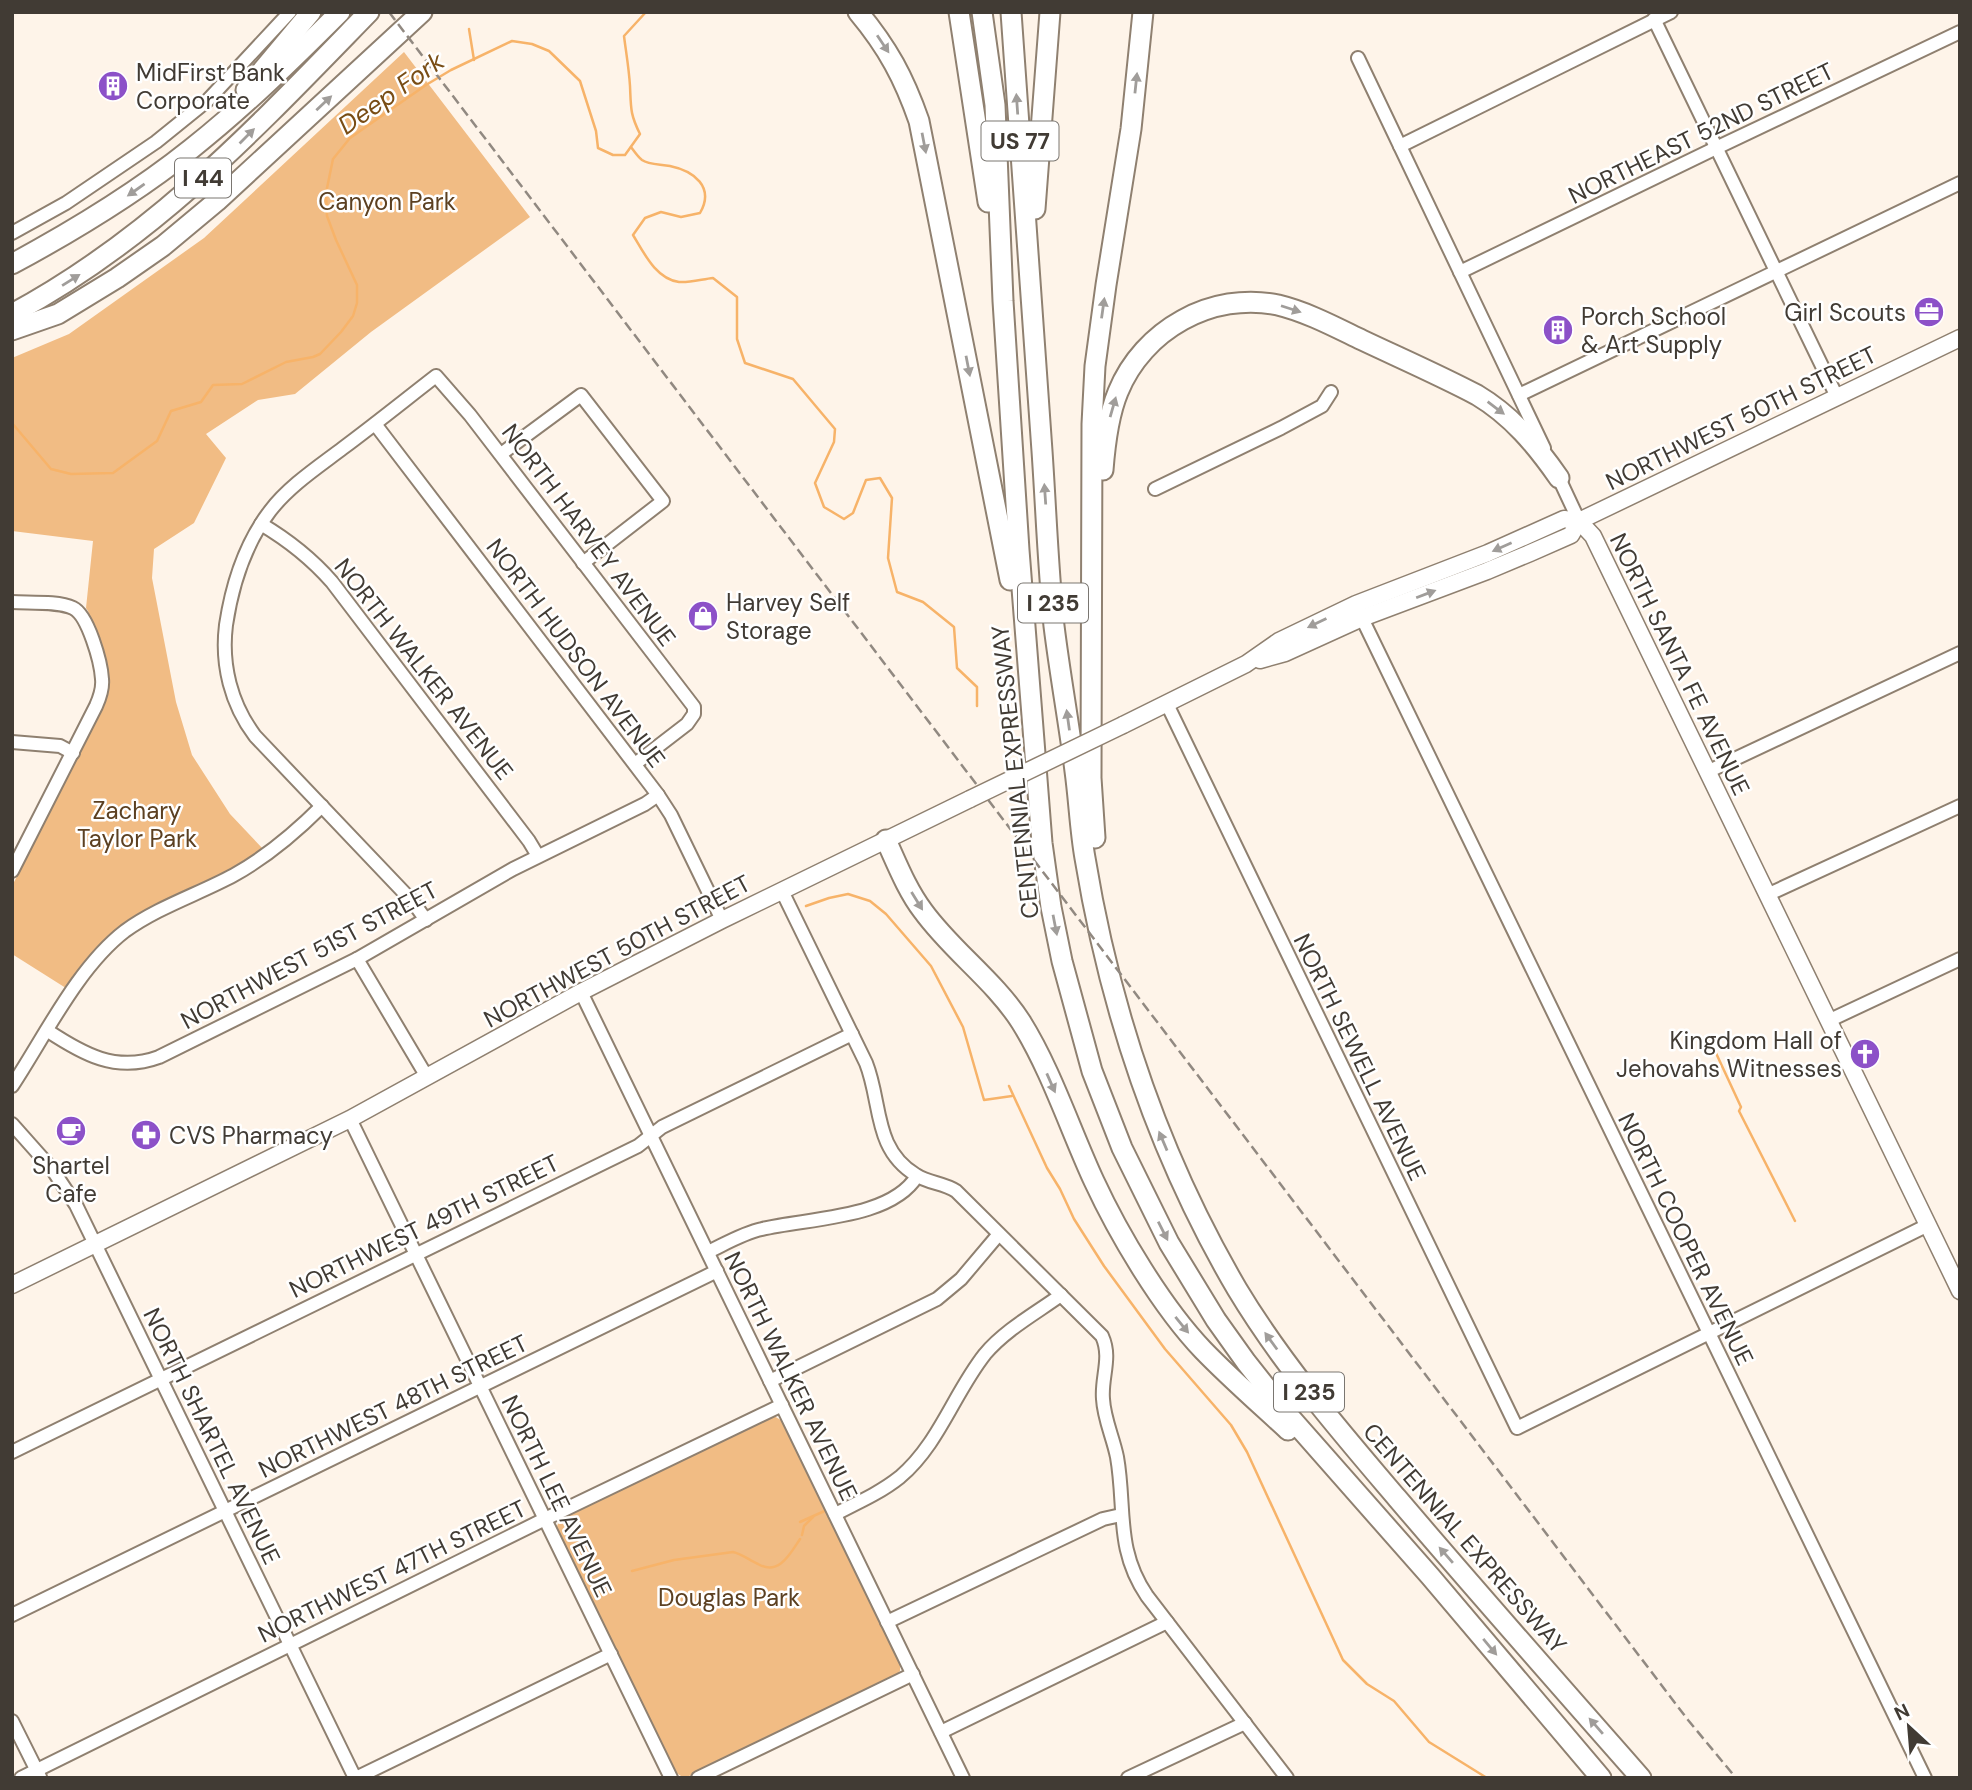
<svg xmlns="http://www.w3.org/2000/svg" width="1972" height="1790" font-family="'DM Sans',sans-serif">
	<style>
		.green { fill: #f1bc84 }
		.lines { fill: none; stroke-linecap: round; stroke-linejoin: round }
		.stream { stroke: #f7b369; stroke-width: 2.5 }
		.minor-casing { stroke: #8f8070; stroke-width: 16 }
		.major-casing { stroke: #8f8070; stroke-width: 19 }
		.highway-casing { stroke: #8f8070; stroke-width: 23 }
		.minor { stroke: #fff; stroke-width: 12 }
		.major { stroke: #fff; stroke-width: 16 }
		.highway { stroke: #fff; stroke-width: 19 }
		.rail { stroke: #918981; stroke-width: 2.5; stroke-dasharray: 10 5; stroke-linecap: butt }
		.major-bridge-casing { stroke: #8f8070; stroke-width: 19; stroke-linecap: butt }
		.major-bridge { stroke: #fff; stroke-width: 16 }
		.oneway { fill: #a09d9a }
		.labels { text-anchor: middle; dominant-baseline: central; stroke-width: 5; stroke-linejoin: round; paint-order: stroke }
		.shield { fill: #fff; stroke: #7a7671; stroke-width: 2 }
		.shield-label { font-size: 23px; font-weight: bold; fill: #413b34 }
		.poi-label { font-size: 24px; fill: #413b34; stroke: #fff; text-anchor: start }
		.street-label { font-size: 24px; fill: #413b34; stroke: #fff }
		.park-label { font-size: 24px; fill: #5c4021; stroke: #fff }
		.water-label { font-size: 26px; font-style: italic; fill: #794d15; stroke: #fff }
	</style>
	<rect width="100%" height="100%" fill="#fef4e9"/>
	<!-- green -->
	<g class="green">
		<path d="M404,52L530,217L371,332L295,394L258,400L206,434L226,458L194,523L154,549L152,578L176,702L192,755L230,814L264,850L238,866L127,922C102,941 85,963 69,990L12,954V886L105,703L109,687L88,611L86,608L93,541L12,531V358L69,334L204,238Z"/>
		<path d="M774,1416L784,1422L900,1661V1671L896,1676L689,1776H681L675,1772L558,1533L557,1526L561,1518L767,1418Z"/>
	</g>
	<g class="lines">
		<!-- stream -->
		<g class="stream">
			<path d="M469,29L474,60"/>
			<path d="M631,147C634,151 638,157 642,160C649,165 661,164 670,166C694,171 715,187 700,213L681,217L661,212L645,218L633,235C644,253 656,279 679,282C689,283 703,279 713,278L737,297V339L745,363L793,379L835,429L834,442L815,483L824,507L844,519L853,513L866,480L880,478L892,498L888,558L897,592L923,602L954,627L957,668L977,687V706"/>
			<path d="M12,423L51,469L71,474L113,473L157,441L171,411L201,402L213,385L242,384L286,362L313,357L320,354L341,332L353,316L357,303V285L336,240L327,216L326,193L333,159L350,138L426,85L451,70L512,41L532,44L549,51L580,81L596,131L598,148L613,155H625L640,134C630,114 631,108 630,86C629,69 626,52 624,36L646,12"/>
			<path d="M806,906L829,898L848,894L870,901L886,914L931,966L963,1027L984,1100L1012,1096"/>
			<path d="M1709,1038L1741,1107L1739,1111L1795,1221"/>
			<path d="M1009,1086L1047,1168L1060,1189L1074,1219L1104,1266L1165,1349L1231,1425L1247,1452L1343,1660L1367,1684L1394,1701L1429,1742L1487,1778"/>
			<path d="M800,1522L829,1509"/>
			<path d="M802,1535L804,1526L813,1517"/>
			<path d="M632,1571L674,1560L733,1552C742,1554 749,1560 758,1564C779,1576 790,1554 800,1539"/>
		</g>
		<!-- minor casing -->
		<g class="minor-casing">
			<g id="minor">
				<path d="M1654,19L1837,397"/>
				<path d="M1358,58L1544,448"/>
				<path d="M1400,146L1671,12"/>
				<path d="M12,233L66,203L156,142L208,100L290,12"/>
				<path d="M1460,272L1716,148L1960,32"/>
				<path d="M1519,395L1960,183"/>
				<path d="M375,424L658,795L671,815L722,920"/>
				<path d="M501,454L581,395L663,501L583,563"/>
				<path d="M1557,474L1579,521"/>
				<path d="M1155,489L1281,428L1322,406L1331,392"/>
				<path d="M261,524C288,540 311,558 332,582L529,841L538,856"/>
				<path d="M12,602C30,603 58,601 73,608C88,615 101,662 102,679C103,688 100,697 96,706L12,871"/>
				<path d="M1358,610L1925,1778"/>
				<path d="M1167,704L1517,1428L1928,1225"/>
				<path d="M12,742L60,746L73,753"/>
				<path d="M1707,772L1960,653"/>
				<path d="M782,891L866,1063C882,1103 873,1149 916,1175C928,1183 944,1183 956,1191L1102,1336C1112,1358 1101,1377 1103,1399C1104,1419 1113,1437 1117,1457C1126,1508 1115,1549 1147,1596L1287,1778"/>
				<path d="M1767,895L1960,806"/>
				<path d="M426,920L413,902L255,736C231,704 221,665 226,625C232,585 245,544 270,511C289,486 318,467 343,448C374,425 405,400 436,376L470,415L694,707V714L687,724L635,764"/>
				<path d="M357,959L427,1077"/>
				<path d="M581,992L963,1778"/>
				<path d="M1828,1021L1960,959"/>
				<path d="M48,1031C83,1054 116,1073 159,1057L357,959L513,869L645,804L658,795"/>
				<path d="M12,1086C45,1036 78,967 125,931C158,907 199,894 234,875C268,856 295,833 322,806"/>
				<path d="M350,1119L671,1778"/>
				<path d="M12,1124L52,1169L76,1205L355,1778"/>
				<path d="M708,1252C725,1244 743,1233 762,1229C807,1218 891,1219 917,1176"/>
				<path d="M770,1381L937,1299L961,1279L999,1234"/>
				<path d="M12,1452L638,1146L662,1127L852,1034"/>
				<path d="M835,1514C857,1503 880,1493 900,1477C939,1444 954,1393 985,1354C1005,1330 1036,1313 1061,1295"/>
				<path d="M12,1615L717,1271"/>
				<path d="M887,1622L1103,1519L1121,1515"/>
				<path d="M12,1721L40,1777"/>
				<path d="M941,1732L1167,1622"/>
				<path d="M21,1778L545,1519L782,1405"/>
				<path d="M356,1778L611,1654"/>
				<path d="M698,1778L913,1674"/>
				<path d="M1128,1778L1245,1723"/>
			</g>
		</g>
		<!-- major casing -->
		<g class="major-casing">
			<g id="major">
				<path d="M1579,521L1593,536L1960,1291"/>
				<path d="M1260,660L1285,653L1362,618L1487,571L1530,553L1571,535L1579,521"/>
				<path d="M1123,725L1246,664L1279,641L1356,604L1488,553L1564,519L1579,521L1960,338"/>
				<path d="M12,1285L350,1119L581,992L722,920L970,799"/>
			</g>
		</g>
		<!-- highway casing -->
		<g class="highway-casing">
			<g id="highway">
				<path d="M858,12C888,48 904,78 919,121L1010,580"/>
				<path d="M959,12L988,202"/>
				<path d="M982,12L995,105L1003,301L1019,550L1042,843L1051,907L1062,961L1092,1071L1122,1148L1169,1243L1216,1320L1246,1362L1289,1416L1430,1576L1601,1778"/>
				<path d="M1011,12C1021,158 1032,304 1042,451C1046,509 1048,568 1054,626C1060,675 1069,723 1075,771C1079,800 1080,830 1085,858C1110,1010 1159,1156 1237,1289C1282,1364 1340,1431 1397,1498C1477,1592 1559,1685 1641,1778"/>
				<path d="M246,90L311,12"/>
				<path d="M1035,209L1050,12"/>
				<path d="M12,264C75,230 136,193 191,149C244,107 292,60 340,12"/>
				<path d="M12,314C155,237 257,127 369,12"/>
				<path d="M12,330L58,314L117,278L163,246L217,201L422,12"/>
				<path d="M1103,470C1105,444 1108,416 1118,392C1143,330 1212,291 1278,305C1307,312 1335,327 1362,340C1400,358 1439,375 1477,395C1512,416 1536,445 1559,478"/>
				<path d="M1095,838L1091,778L1092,424L1095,366L1106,285L1131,129L1143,12"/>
				<path d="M886,840C897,864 907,890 923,911C952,951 994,980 1021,1022C1051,1070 1070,1129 1094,1181C1119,1235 1162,1307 1203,1350C1230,1378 1260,1404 1288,1430"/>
			</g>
		</g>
		<!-- minor -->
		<use href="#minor" class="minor"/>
		<!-- major -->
		<use href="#major" class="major"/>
		<!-- highway -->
		<use href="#highway" class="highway"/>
		<!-- rail -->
		<path class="rail" d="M389,12L1688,1720L1736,1778"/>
		<!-- major-bridge casing -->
		<g class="major-bridge-casing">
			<path id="major-bridge" d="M970,799L1123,725"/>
		</g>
		<!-- major-bridge -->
		<use href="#major-bridge" class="major-bridge"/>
	</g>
	<!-- one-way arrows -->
	<defs><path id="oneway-solid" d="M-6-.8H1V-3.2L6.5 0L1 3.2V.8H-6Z" transform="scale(1.75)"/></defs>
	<g class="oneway">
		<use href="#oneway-solid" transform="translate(883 44) rotate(56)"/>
		<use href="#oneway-solid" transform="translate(1136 83) rotate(-84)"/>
		<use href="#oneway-solid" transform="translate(324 103) rotate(-43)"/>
		<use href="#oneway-solid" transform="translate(1017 104) rotate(-94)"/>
		<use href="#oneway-solid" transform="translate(247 136) rotate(-45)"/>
		<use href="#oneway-solid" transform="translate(924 143) rotate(79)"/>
		<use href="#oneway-solid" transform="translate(136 190) rotate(145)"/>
		<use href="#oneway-solid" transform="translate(71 280) rotate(-32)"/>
		<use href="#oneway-solid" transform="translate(1103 308) rotate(-82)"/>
		<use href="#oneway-solid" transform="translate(1291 309) rotate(18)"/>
		<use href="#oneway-solid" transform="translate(968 366) rotate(79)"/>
		<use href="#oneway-solid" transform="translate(1113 407) rotate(-74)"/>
		<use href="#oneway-solid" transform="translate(1496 408) rotate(37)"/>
		<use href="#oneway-solid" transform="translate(1045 494) rotate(-94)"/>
		<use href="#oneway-solid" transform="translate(1502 547) rotate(156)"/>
		<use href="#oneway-solid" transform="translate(1426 594) rotate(-21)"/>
		<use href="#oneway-solid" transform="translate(1317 623) rotate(154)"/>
		<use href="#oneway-solid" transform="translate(1068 720) rotate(-98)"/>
		<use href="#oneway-solid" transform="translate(917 901) rotate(58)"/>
		<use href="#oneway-solid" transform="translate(1055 925) rotate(79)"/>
		<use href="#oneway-solid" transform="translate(1051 1083) rotate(66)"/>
		<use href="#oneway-solid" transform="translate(1163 1141) rotate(-113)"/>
		<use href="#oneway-solid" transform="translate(1163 1231) rotate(63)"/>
		<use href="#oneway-solid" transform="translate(1182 1325) rotate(51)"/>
		<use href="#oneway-solid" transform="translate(1271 1341) rotate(-126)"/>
		<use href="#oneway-solid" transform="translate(1446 1555) rotate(-131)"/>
		<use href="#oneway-solid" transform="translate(1490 1647) rotate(50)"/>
		<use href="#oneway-solid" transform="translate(1596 1726) rotate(-131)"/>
	</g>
	<!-- icons -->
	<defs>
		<g id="building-disc" transform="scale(1.575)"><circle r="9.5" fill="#8c51c8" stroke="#fff"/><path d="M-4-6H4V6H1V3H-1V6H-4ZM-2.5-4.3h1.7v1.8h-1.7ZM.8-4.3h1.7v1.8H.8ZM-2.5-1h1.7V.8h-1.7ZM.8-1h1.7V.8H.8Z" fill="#fff"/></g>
		<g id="office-disc" transform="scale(1.575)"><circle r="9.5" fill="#8c51c8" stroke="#fff"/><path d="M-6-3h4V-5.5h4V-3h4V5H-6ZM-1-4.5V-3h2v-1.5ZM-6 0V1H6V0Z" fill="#fff"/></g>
		<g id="shop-disc" transform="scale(1.575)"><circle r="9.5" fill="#8c51c8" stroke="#fff"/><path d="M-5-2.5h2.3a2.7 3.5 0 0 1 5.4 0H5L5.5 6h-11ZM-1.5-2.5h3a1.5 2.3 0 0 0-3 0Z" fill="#fff"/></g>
		<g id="church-disc" transform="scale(1.575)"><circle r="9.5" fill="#8c51c8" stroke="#fff"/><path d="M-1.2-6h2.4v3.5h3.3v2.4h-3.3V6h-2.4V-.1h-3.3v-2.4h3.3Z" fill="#fff"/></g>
		<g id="cafe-disc" transform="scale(1.575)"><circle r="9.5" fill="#8c51c8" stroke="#fff"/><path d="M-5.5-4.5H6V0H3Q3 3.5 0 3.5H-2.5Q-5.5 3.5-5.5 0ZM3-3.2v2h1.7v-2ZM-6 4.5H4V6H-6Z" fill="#fff"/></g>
		<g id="pharmacy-disc" transform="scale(1.575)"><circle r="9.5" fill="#8c51c8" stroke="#fff"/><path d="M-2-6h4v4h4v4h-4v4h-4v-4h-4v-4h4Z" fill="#fff"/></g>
	</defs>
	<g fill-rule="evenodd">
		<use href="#building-disc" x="113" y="86"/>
		<use href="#office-disc" x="1929" y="312"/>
		<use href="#building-disc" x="1558" y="330"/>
		<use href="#shop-disc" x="703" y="616"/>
		<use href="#church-disc" x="1865" y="1054"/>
		<use href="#cafe-disc" x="71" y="1131"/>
		<use href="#pharmacy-disc" x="146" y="1135"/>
	</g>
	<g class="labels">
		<!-- shield labels -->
		<g class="shield">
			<rect x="981.5" y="121.5" width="77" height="39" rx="5"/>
			<rect x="175" y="158.5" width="56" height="39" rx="5"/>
			<rect x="1018" y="583.5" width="70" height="39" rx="5"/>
			<rect x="1274" y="1372.5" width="70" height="39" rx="5"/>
		</g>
		<g class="shield-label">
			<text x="1020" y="141">US 77</text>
			<text x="203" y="178">I 44</text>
			<text x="1053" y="603">I 235</text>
			<text x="1309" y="1392">I 235</text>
		</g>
		<!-- poi labels -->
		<g class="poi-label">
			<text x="136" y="72">MidFirst Bank<tspan x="136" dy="28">Corporate</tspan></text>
			<text x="1906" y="312" text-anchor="end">Girl Scouts</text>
			<text x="1581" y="316">Porch School<tspan x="1581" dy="28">&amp; Art Supply</tspan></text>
			<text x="726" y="602">Harvey Self<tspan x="726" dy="28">Storage</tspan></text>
			<text x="1842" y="1040" text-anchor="end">Kingdom Hall of<tspan x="1842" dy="28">Jehovahs Witnesses</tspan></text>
			<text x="169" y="1135">CVS Pharmacy</text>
			<text x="71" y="1165" text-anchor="middle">Shartel<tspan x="71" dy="28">Cafe</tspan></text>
		</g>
		<!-- street labels -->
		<g class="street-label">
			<text transform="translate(1701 133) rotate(-26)">NORTHEAST 52ND STREET</text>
			<text transform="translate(1741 418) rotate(-26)">NORTHWEST 50TH STREET</text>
			<text transform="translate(589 535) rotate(53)">NORTH HARVEY AVENUE</text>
			<text transform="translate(576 653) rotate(53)">NORTH HUDSON AVENUE</text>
			<text transform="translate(1680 664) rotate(64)">NORTH SANTA FE AVENUE</text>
			<text transform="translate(424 669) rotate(52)">NORTH WALKER AVENUE</text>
			<text transform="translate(1015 772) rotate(-96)">CENTENNIAL EXPRESSWAY</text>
			<text transform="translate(617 951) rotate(-28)">NORTHWEST 50TH STREET</text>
			<text transform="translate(309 955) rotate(-28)">NORTHWEST 51ST STREET</text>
			<text transform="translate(1360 1057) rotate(64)">NORTH SEWELL AVENUE</text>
			<text transform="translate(424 1226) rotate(-26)">NORTHWEST 49TH STREET</text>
			<text transform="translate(1686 1239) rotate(64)">NORTH COOPER AVENUE</text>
			<text transform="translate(791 1376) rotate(64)">NORTH WALKER AVENUE</text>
			<text transform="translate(393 1406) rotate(-26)">NORTHWEST 48TH STREET</text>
			<text transform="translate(212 1436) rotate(64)">NORTH SHARTEL AVENUE</text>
			<text transform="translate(557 1496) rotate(64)">NORTH LEE AVENUE</text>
			<text transform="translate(1465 1538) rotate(49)">CENTENNIAL EXPRESSWAY</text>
			<text transform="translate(392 1571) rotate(-26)">NORTHWEST 47TH STREET</text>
		</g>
		<!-- park labels -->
		<g class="park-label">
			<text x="387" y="201">Canyon Park</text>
			<text x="137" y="810">Zachary<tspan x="137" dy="28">Taylor Park</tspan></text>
			<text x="729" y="1597">Douglas Park</text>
		</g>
		<!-- water labels -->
		<g class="water-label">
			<text transform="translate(391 93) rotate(-35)">Deep Fork</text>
		</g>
	</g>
	<!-- border -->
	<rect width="1972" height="1790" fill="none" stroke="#413b34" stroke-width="28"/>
	<!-- north arrow -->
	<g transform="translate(1909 1727) rotate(334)" stroke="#ffffff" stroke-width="5" paint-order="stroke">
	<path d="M0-5L12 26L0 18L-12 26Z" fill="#413b34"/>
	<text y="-10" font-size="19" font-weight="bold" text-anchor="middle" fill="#413b34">N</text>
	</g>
</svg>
